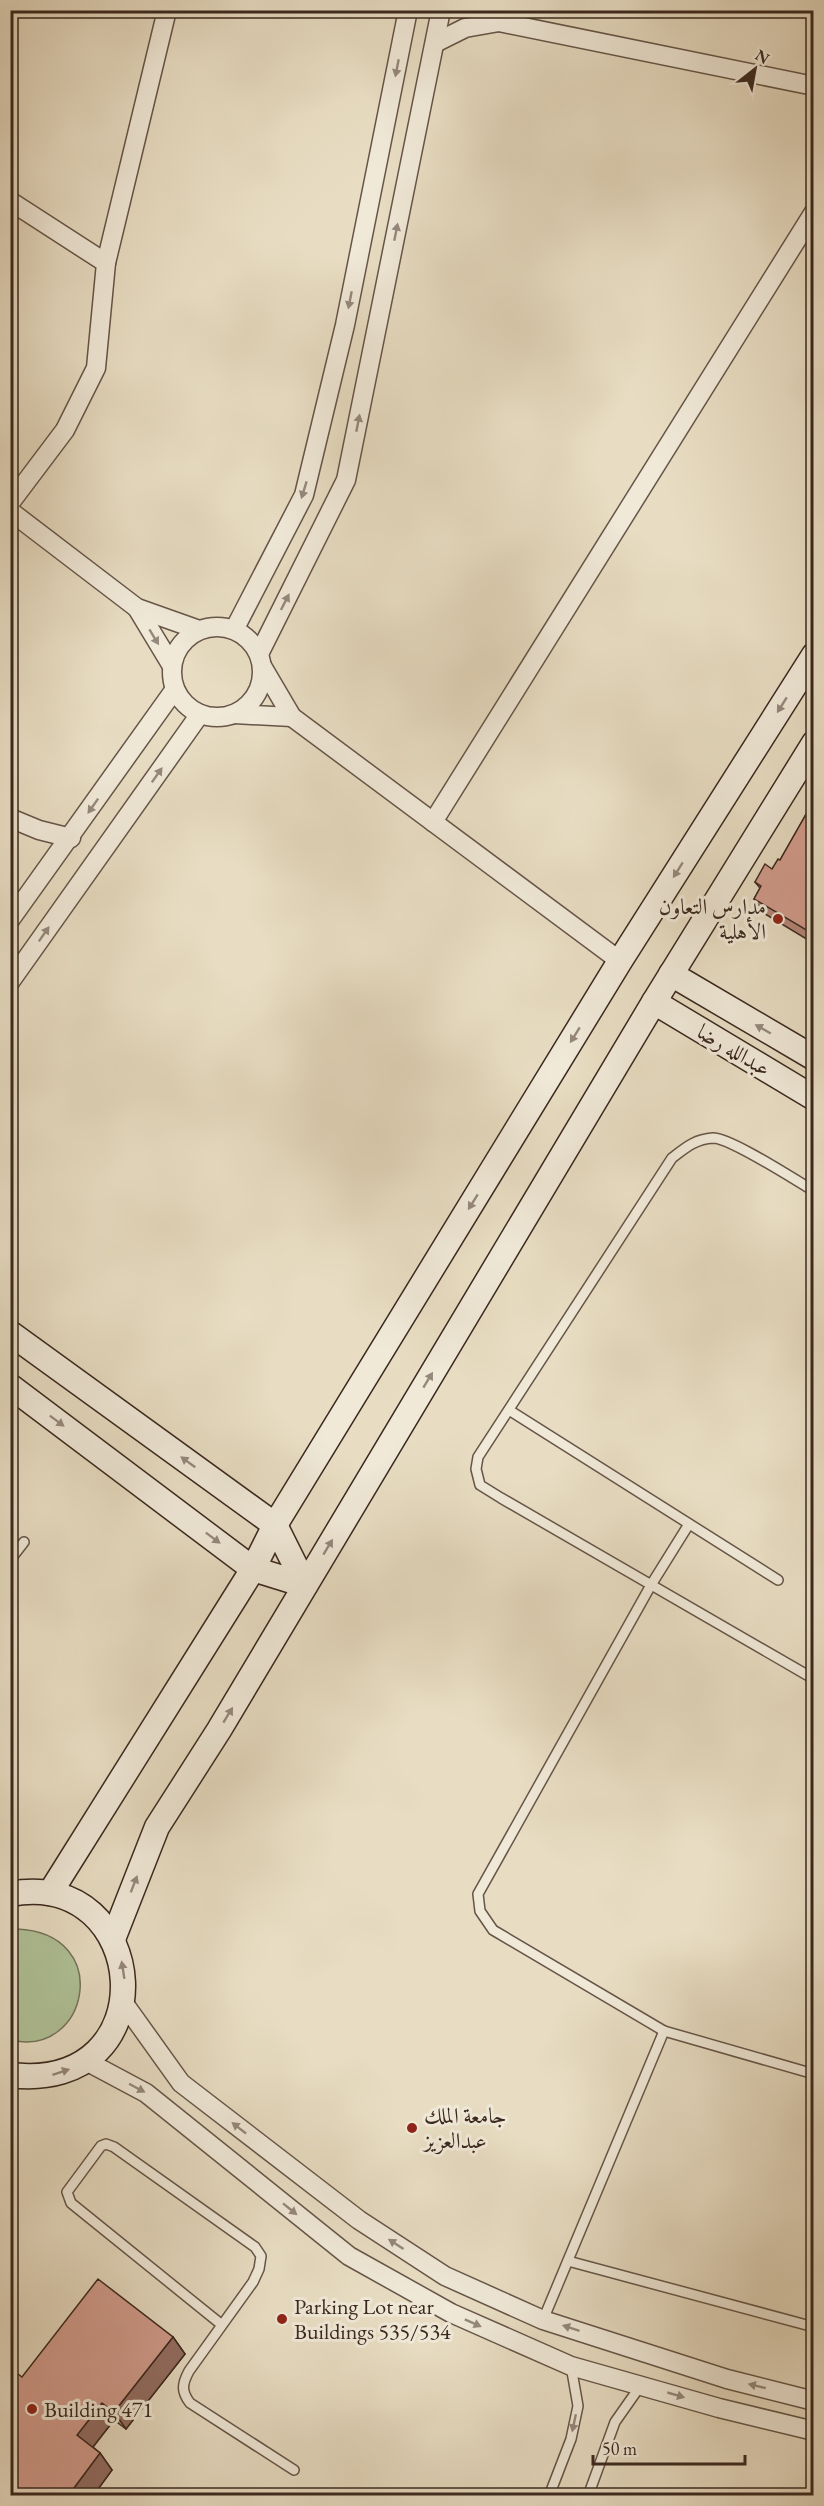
<svg xmlns="http://www.w3.org/2000/svg" width="824" height="2506" font-family="'EB Garamond',Amiri,serif">
	<style>
		.green { fill: #b0c298; stroke: #75755c; stroke-width: 1.5 }
		.lines { fill: none; stroke-linecap: round; stroke-linejoin: round }
		.lane-casing { stroke: #665548; stroke-width: 12 }
		.street-casing { stroke: #665548; stroke-width: 21 }
		.secondary-casing { stroke: #3a281f; stroke-width: 27 }
		.lane { stroke: #f0e9d8; stroke-width: 9 }
		.street { stroke: #f0e9d8; stroke-width: 18 }
		.secondary { stroke: #f0e9d8; stroke-width: 24 }
		.wall { fill: #b58679; stroke: #3a281f; stroke-width: 1.5 }
		.shaded-wall { fill: #936d63; stroke: #3a281f; stroke-width: 1.5 }
		.building { fill: #d29c8d; stroke: #3a281f; stroke-width: 1.5 }
		.oneway { fill: #95887c }
		.poi-dot { fill: #8f2418; stroke: #f0e9d8; stroke-width: 2 }
		.labels { text-anchor: middle; dominant-baseline: central; stroke-width: 6; stroke-linejoin: round; paint-order: stroke }
		.poi-label { font-size: 22px; fill: #3a281f; stroke: #f0e9d8; text-anchor: start }
		.street-label { font-size: 22px; fill: #3a281f; stroke: #f0e9d8 }
	</style>
	<rect width="100%" height="100%" fill="#e8ddc3"/>
	<filter id="stains"><feTurbulence type="fractalNoise" baseFrequency=".00333" numOctaves="4"/><feColorMatrix values="0 0 0 0 .2 0 0 0 0 .09 0 0 0 0 .02 0 0 0 .5 -.17"/></filter>
	<radialGradient id="worn" r=".72"><stop offset=".6" stop-color="#630" stop-opacity="0"/><stop offset="1" stop-color="#630" stop-opacity=".3"/></radialGradient>
	<!-- green -->
	<path class="green" d="M17,1929C115,1933 88,2059 11,2040V1931Z"/>
	<g class="lines">
		<!-- lane casing -->
		<g class="lane-casing">
			<g id="lane">
				<path d="M814,1191C795,1180 731,1138 713,1138C695,1139 685,1148 672,1158L478,1457L476,1469L480,1485L501,1498L814,1679"/>
				<path d="M509,1410L778,1580"/>
				<path d="M689,1524L651,1585L478,1894L480,1911L493,1930L664,2031L814,2074"/>
				<path d="M10,1560L24,1542"/>
				<path d="M568,2261L814,2327"/>
				<path d="M543,2320L664,2031"/>
				<path d="M222,2325L71,2203L67,2192L101,2146L106,2144L114,2147L255,2247L261,2256L259,2269L253,2282L189,2371C182,2384 181,2391 190,2403L294,2470"/>
				<path d="M549,2496L571,2439L578,2406L571,2366"/>
				<path d="M588,2496L615,2422L641,2385"/>
			</g>
		</g>
		<!-- street casing -->
		<g class="street-casing">
			<g id="street">
				<path d="M478,10L499,22L814,86"/>
				<path d="M435,43L465,28L499,22"/>
				<path d="M10,201L106,263L96,368L65,430L10,503"/>
				<path d="M106,263L167,10"/>
				<path d="M10,511L137,608L199,630"/>
				<path d="M137,608L172,666"/>
				<circle cx="217" cy="672" r="45"/>
				<path d="M234,630L304,495L345,325L408,10"/>
				<path d="M259,654L346,480L441,10"/>
				<path d="M262,666L292,717L620,961"/>
				<path d="M234,714L292,717"/>
				<path d="M10,818L39,830L71,838"/>
				<path d="M433,822L814,212"/>
				<path d="M10,920L175,689"/>
				<path d="M10,982L200,714"/>
				<path d="M123,2002L181,2083L359,2220L445,2276L543,2320L727,2379L814,2401"/>
				<path d="M86,2061L146,2093L349,2256L451,2313L571,2366L719,2408L814,2431"/>
			</g>
		</g>
		<!-- secondary casing -->
		<g class="secondary-casing">
			<g id="secondary">
				<path d="M671,974L814,1058"/>
				<path d="M654,1002L814,1098"/>
				<path d="M10,1333L275,1525L305,1585L253,1569L10,1386"/>
				<path d="M50,1893L253,1569L275,1525L620,961L814,655"/>
				<path d="M10,1894C151,1867 170,2094 10,2075"/>
				<path d="M113,1939L157,1827L219,1730L654,1002L814,743"/>
			</g>
		</g>
		<!-- lane -->
		<use href="#lane" class="lane"/>
		<!-- street -->
		<use href="#street" class="street"/>
		<!-- secondary -->
		<use href="#secondary" class="secondary"/>
	</g>
	<!-- wall -->
	<g class="wall">
		<path d="M813,802V943L765,914L754,899L760,888L755,882L772,869L780,860Z"/>
		<path d="M173,2337L185,2354L126,2429L114,2420L93,2447L100,2453L112,2470L93,2496H10L22,2377Z"/>
	</g>
	<!-- shaded-wall -->
	<g class="shaded-wall">
		<path d="M173,2337L185,2354L126,2429L114,2412Z"/>
		<path d="M102,2403L114,2420L89,2452L77,2435Z"/>
		<path d="M100,2453L112,2470L93,2496H68Z"/>
	</g>
	<!-- building -->
	<g class="building">
		<path d="M813,802V934L754,899L761,886L755,882L765,864L772,869L778,859L780,860Z"/>
		<path d="M98,2279L173,2337L114,2412L102,2403L77,2435L100,2453L68,2496H10V2368L22,2377Z"/>
	</g>
	<!-- one-way arrows -->
	<defs><path id="oneway-solid" d="M-6-.8H1V-3.2L6.5 0L1 3.2V.8H-6Z" transform="scale(1.5)"/></defs>
	<g class="oneway">
		<use href="#oneway-solid" transform="translate(397 68) rotate(101)"/>
		<use href="#oneway-solid" transform="translate(396 232) rotate(-79)"/>
		<use href="#oneway-solid" transform="translate(350 300) rotate(101)"/>
		<use href="#oneway-solid" transform="translate(358 423) rotate(-79)"/>
		<use href="#oneway-solid" transform="translate(304 490) rotate(107)"/>
		<use href="#oneway-solid" transform="translate(285 602) rotate(-63)"/>
		<use href="#oneway-solid" transform="translate(154 637) rotate(59)"/>
		<use href="#oneway-solid" transform="translate(782 705) rotate(122)"/>
		<use href="#oneway-solid" transform="translate(157 775) rotate(-55)"/>
		<use href="#oneway-solid" transform="translate(93 806) rotate(125)"/>
		<use href="#oneway-solid" transform="translate(678 870) rotate(122)"/>
		<use href="#oneway-solid" transform="translate(44 934) rotate(-55)"/>
		<use href="#oneway-solid" transform="translate(763 1029) rotate(-150)"/>
		<use href="#oneway-solid" transform="translate(575 1035) rotate(122)"/>
		<use href="#oneway-solid" transform="translate(473 1202) rotate(122)"/>
		<use href="#oneway-solid" transform="translate(428 1380) rotate(-59)"/>
		<use href="#oneway-solid" transform="translate(57 1421) rotate(37)"/>
		<use href="#oneway-solid" transform="translate(188 1462) rotate(-144)"/>
		<use href="#oneway-solid" transform="translate(213 1538) rotate(37)"/>
		<use href="#oneway-solid" transform="translate(328 1547) rotate(-59)"/>
		<use href="#oneway-solid" transform="translate(228 1715) rotate(-59)"/>
		<use href="#oneway-solid" transform="translate(134 1884) rotate(-69)"/>
		<use href="#oneway-solid" transform="translate(123 1970) rotate(-99)"/>
		<use href="#oneway-solid" transform="translate(61 2072) rotate(-18)"/>
		<use href="#oneway-solid" transform="translate(137 2088) rotate(28)"/>
		<use href="#oneway-solid" transform="translate(239 2128) rotate(-142)"/>
		<use href="#oneway-solid" transform="translate(290 2209) rotate(39)"/>
		<use href="#oneway-solid" transform="translate(396 2244) rotate(-147)"/>
		<use href="#oneway-solid" transform="translate(473 2323) rotate(24)"/>
		<use href="#oneway-solid" transform="translate(571 2328) rotate(-162)"/>
		<use href="#oneway-solid" transform="translate(757 2386) rotate(-166)"/>
		<use href="#oneway-solid" transform="translate(676 2395) rotate(16)"/>
		<use href="#oneway-solid" transform="translate(574 2423) rotate(102)"/>
	</g>
	<!-- markers -->
	<g class="poi-dot">
		<circle cx="778" cy="919" r="6"/>
		<circle cx="412" cy="2128" r="6"/>
		<circle cx="282" cy="2319" r="6"/>
		<circle cx="32" cy="2409" r="6"/>
	</g>
	<g class="labels">
		<!-- poi labels -->
		<g class="poi-label">
			<text x="766" y="906" text-anchor="end">مدارس التعاون<tspan x="766" dy="25">الأهلية</tspan></text>
			<text x="424" y="2115">جامعة الملك<tspan x="424" dy="25">عبدالعزيز</tspan></text>
			<text x="294" y="2306">Parking Lot near<tspan x="294" dy="25">Buildings 535/534</tspan></text>
			<text x="44" y="2409">Building 471</text>
		</g>
		<!-- street labels -->
		<g class="street-label">
			<text transform="translate(734 1050) rotate(31)">عبدالله رضا</text>
		</g>
	</g>
	<!-- margin -->
	<rect width="824" height="2506" fill="none" stroke="#e8ddc3" stroke-width="36"/>
	<rect x="12" y="12" width="800" height="2482" fill="none" stroke="#3a281f" stroke-width="3"/>
	<rect x="18" y="18" width="788" height="2470" fill="none" stroke="#3a281f" stroke-width="1.5"/>
	<!-- north arrow -->
	<g transform="translate(755 69) rotate(31)" stroke="#f0e9d8" stroke-width="4.5" paint-order="stroke">
	<path d="M0-4.5L10 22L0 15L-10 22Z" fill="#3a281f"/>
	<text y="-9" font-size="16" font-weight="bold" text-anchor="middle" fill="#3a281f">N</text>
	</g>
	<!-- scale -->
	<path d="M593 2455v9h152v-9" fill="none" stroke="#3a281f" stroke-width="3"/>
	<text x="602" y="2455" font-size="18" fill="#3a281f" stroke="#f0e9d8" stroke-width="4.5" paint-order="stroke">50 m</text>
	<rect width="100%" height="100%" filter="url(#stains)"/>
	<rect width="100%" height="100%" fill="url(#worn)"/>
</svg>
